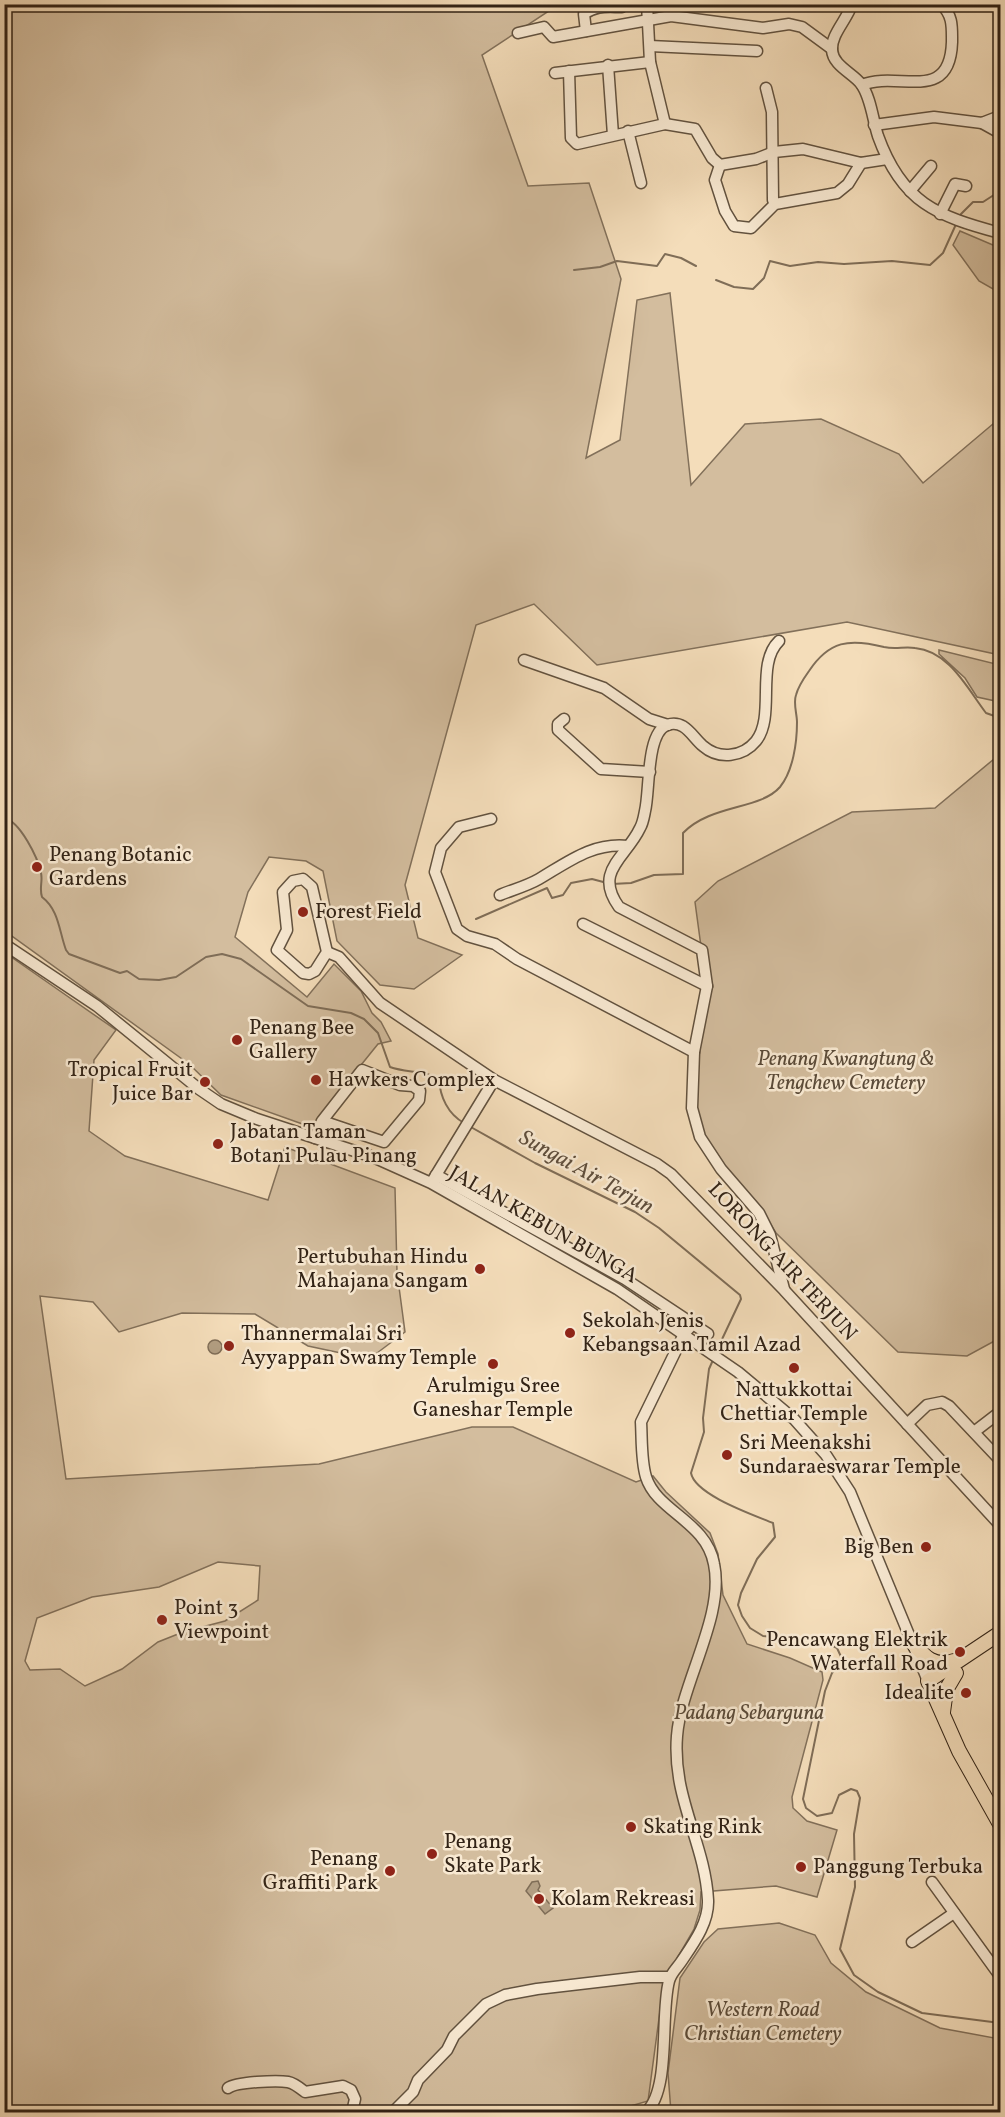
<svg xmlns="http://www.w3.org/2000/svg" width="1005" height="2117" font-family="Vollkorn,serif">
	<style>
		.green { fill: #d3bd9e; stroke: #82705a; stroke-width: 1.5; fill-rule: evenodd }
		.water { fill: #b29e82; stroke: #7f6d57; stroke-width: 1.5 }
		.lines { fill: none; stroke-linecap: round; stroke-linejoin: round }
		.stream { stroke: #7f6d57; stroke-width: 2 }
		.minor-casing { stroke: #62523f; stroke-width: 13 }
		.major-casing { stroke: #322316; stroke-width: 16 }
		.minor { stroke: #f8e9d2; stroke-width: 10 }
		.major { stroke: #f4ddba; stroke-width: 14 }
		.poi-dot { fill: #8f2418; stroke: #f8e9d2; stroke-width: 2 }
		.labels { text-anchor: middle; dominant-baseline: central; stroke-width: 5; stroke-linejoin: round; paint-order: stroke }
		.poi-label { font-size: 21px; fill: #322316; stroke: #f8e9d2; text-anchor: start }
		.park-label { font-size: 21px; font-style: italic; fill: #5a4a38; stroke: #f8e9d2 }
		.street-label { font-size: 21px; fill: #322316; stroke: #f8e9d2 }
		.water-label { font-size: 22px; font-style: italic; fill: #5f4e3c; stroke: #f8e9d2 }
	</style>
	<rect width="100%" height="100%" fill="#f4ddba"/>
	<filter id="stains"><feTurbulence type="fractalNoise" baseFrequency=".00333" numOctaves="4"/><feColorMatrix values="0 0 0 0 .2 0 0 0 0 .09 0 0 0 0 .02 0 0 0 .5 -.17"/></filter>
	<radialGradient id="worn" r=".72"><stop offset=".6" stop-color="#630" stop-opacity="0"/><stop offset="1" stop-color="#630" stop-opacity=".3"/></radialGradient>
	<!-- green -->
	<g class="green">
		<path d="M5,5H558L482,55L528,186L589,183L621,279L586,458L620,440L637,300L670,293L691,485L745,424L821,419L899,454L923,483L1000,418V655L847,622L597,665L534,604L476,625L405,885L418,938L462,955L414,989L380,985L337,941L323,871L306,861L269,857L248,892L235,937L307,997L334,964L361,991L372,1013L381,1022L391,1041L378,1044L311,1127L221,1095L189,1064L5,931Z"/>
		<path d="M960,231L1000,248V293L979,281L953,245Z"/>
		<path d="M939,650L1000,665V702L977,697L965,678L939,654Z"/>
		<path d="M1000,754V1338L967,1356L898,1352L776,1233L758,1204L709,1148L691,1114L707,991L695,902L718,881L852,812L935,808Z"/>
		<path d="M4,952L116,1030L94,1060L89,1131L125,1156L268,1200L285,1147L395,1188L397,1272L405,1332L369,1359L308,1346L255,1314L182,1313L119,1332L93,1302L40,1296L66,1479L319,1464L472,1427H513L636,1482L653,1476L666,1492L710,1533L718,1554L723,1595L747,1644L790,1658L822,1672L823,1680L792,1797L793,1808L807,1821L837,1830L817,1897L776,1886L701,1892L700,1910L694,1929L664,1981L648,2101L610,2112H5ZM218,1562L260,1566L258,1600L225,1621L183,1632L158,1642L122,1669L85,1686L60,1669L30,1670L25,1661L37,1618L92,1597L159,1587Z"/>
		<path d="M779,1923L815,1935L831,1963L866,1992L940,2028L1000,2039V2112H671L668,2073L680,1978L704,1942L718,1929Z"/>
	</g>
	<!-- water -->
	<g class="water">
		<circle cx="215" cy="1347" r="7"/>
		<path d="M538,1881L540,1886L538,1890L553,1908L545,1914L526,1891L532,1882Z"/>
	</g>
	<g class="lines">
		<!-- stream -->
		<g class="stream">
			<path d="M958,217L973,202H983L1000,191"/>
			<path d="M574,270L600,267L617,261L657,266L665,254L681,258L696,266"/>
			<path d="M716,280L734,287L753,289L764,278L770,261L790,266L818,262L844,264L892,261L930,265L943,253L957,222"/>
			<path d="M4,818C20,821 38,858 41,873C43,881 39,888 42,897C59,910 59,931 66,950L69,954L120,973L127,971L139,979L159,980L176,977L206,957L222,954L241,959L308,1006L351,1013L364,1019L378,1033L390,1067C406,1073 425,1070 439,1079C440,1097 448,1114 464,1123"/>
			<path d="M612,884L631,883L654,875L683,874V833C711,804 760,810 780,787C793,771 797,743 797,722C797,714 793,703 796,695C798,687 804,678 809,671C829,641 849,638 884,647C897,650 903,646 915,648C949,651 967,688 986,713L1000,718"/>
			<path d="M476,919L547,888L552,898L563,895L571,883L592,879L607,883"/>
			<path d="M469,1126L535,1163L635,1212L659,1228L740,1295L741,1299L716,1352"/>
			<path d="M713,1360L709,1369L703,1418L704,1432L691,1473C695,1495 754,1515 773,1523L775,1537L757,1559L741,1593L738,1605L742,1616L750,1628L763,1636L825,1642L837,1648L843,1661L832,1673L825,1691L803,1799L806,1808L817,1816L832,1813L839,1795L851,1789L857,1791L860,1798L854,1834L855,1887L840,1949L854,1975L878,1992L922,2013L1000,2023"/>
		</g>
		<!-- minor casing -->
		<g class="minor-casing">
			<g id="minor">
				<path d="M647,4L650,62L665,124"/>
				<path d="M852,4C847,20 831,34 832,50C833,66 853,73 861,84C871,97 873,121 878,136C902,203 937,216 1000,233"/>
				<path d="M586,31L584,14C596,5 607,7 622,7"/>
				<path d="M518,33L544,27L553,37L671,16L763,28L789,24L802,27L832,49"/>
				<path d="M650,46L757,51"/>
				<path d="M608,65L613,135"/>
				<path d="M569,71L571,138L577,144L665,124L695,129L712,158L720,165L756,159L774,152L803,149L861,163L887,159"/>
				<path d="M555,73L650,62"/>
				<path d="M862,85C898,70 950,105 952,42C952,26 953,16 941,4"/>
				<path d="M766,88L772,112L773,200L775,204"/>
				<path d="M982,123L1000,133"/>
				<path d="M874,125L934,117L982,123L1000,116"/>
				<path d="M628,131L641,183"/>
				<path d="M720,165L715,180L725,211L734,226L751,228L775,204L837,193L848,184L861,163"/>
				<path d="M910,191L931,166"/>
				<path d="M940,214L955,184L966,186"/>
				<path d="M779,641C755,664 776,716 756,741C743,757 719,760 703,746C692,737 685,719 667,725C646,733 650,791 645,811C644,816 643,823 640,828C626,858 593,871 619,907L702,950L707,986L694,1052L692,1108L700,1137L721,1169L759,1213L770,1235L784,1289"/>
				<path d="M524,660L604,688L649,719L668,725"/>
				<path d="M564,719L558,724V730L601,769L650,772"/>
				<path d="M491,819L459,827L441,848L435,872L457,929L467,936L495,944L517,959L694,1052"/>
				<path d="M303,879L312,887L327,952L315,971L309,974L303,973L277,950L287,930L283,892L293,881Z"/>
				<path d="M500,895C512,890 527,886 539,879C568,862 593,842 628,846"/>
				<path d="M583,924L707,986"/>
				<path d="M4,944L97,1006L199,1089L221,1104L257,1119L373,1157L431,1183L617,1289L738,1372L794,1419L826,1455L850,1492L928,1681"/>
				<path d="M327,952L339,957L380,1003L494,1080L657,1164L671,1174L784,1290L1000,1525"/>
				<path d="M315,1138L322,1121L384,1142L419,1100L420,1091L413,1086L400,1085L362,1070L322,1121"/>
				<path d="M436,1175L625,1279L708,1334"/>
				<path d="M433,1180L494,1080"/>
				<path d="M907,1424L927,1405L942,1402L949,1406L1000,1460"/>
				<path d="M974,1432L1000,1412"/>
				<path d="M932,1882L1000,1976"/>
				<path d="M912,1942L954,1913"/>
				<path d="M228,2088C236,2082 277,2080 288,2082C294,2083 300,2088 305,2092L343,2086L351,2090L355,2099L352,2112"/>
				<path d="M393,2112L413,2092L418,2080L447,2050L454,2036L486,2004L505,1995L537,1989L640,1977H670"/>
				<path d="M646,2112C671,2090 660,2014 669,1981C671,1973 677,1968 681,1962C693,1944 709,1923 708,1900C705,1843 672,1798 677,1736C681,1683 725,1616 714,1564C706,1521 657,1512 646,1477C641,1461 642,1439 641,1422L684,1334L693,1324"/>
			</g>
		</g>
		<!-- major casing -->
		<g class="major-casing">
			<g id="major">
				<path d="M1000,1633L928,1681L959,1751L1000,1824"/>
				<path d="M911,1641C924,1656 933,1668 954,1661"/>
				<path d="M943,1712L946,1690L956,1673"/>
			</g>
		</g>
		<!-- minor -->
		<use href="#minor" class="minor"/>
		<!-- major -->
		<use href="#major" class="major"/>
	</g>
	<!-- markers -->
	<g class="poi-dot">
		<circle cx="37" cy="867" r="6"/>
		<circle cx="303" cy="912" r="6"/>
		<circle cx="237" cy="1040" r="6"/>
		<circle cx="316" cy="1080" r="6"/>
		<circle cx="205" cy="1082" r="6"/>
		<circle cx="218" cy="1144" r="6"/>
		<circle cx="480" cy="1269" r="6"/>
		<circle cx="570" cy="1333" r="6"/>
		<circle cx="229" cy="1346" r="6"/>
		<circle cx="493" cy="1364" r="6"/>
		<circle cx="794" cy="1368" r="6"/>
		<circle cx="727" cy="1455" r="6"/>
		<circle cx="926" cy="1547" r="6"/>
		<circle cx="162" cy="1620" r="6"/>
		<circle cx="960" cy="1652" r="6"/>
		<circle cx="966" cy="1693" r="6"/>
		<circle cx="631" cy="1827" r="6"/>
		<circle cx="432" cy="1854" r="6"/>
		<circle cx="801" cy="1867" r="6"/>
		<circle cx="390" cy="1871" r="6"/>
		<circle cx="539" cy="1899" r="6"/>
	</g>
	<g class="labels">
		<!-- poi labels -->
		<g class="poi-label">
			<text x="49" y="855">Penang Botanic<tspan x="49" dy="24">Gardens</tspan></text>
			<text x="315" y="912">Forest Field</text>
			<text x="249" y="1028">Penang Bee<tspan x="249" dy="24">Gallery</tspan></text>
			<text x="193" y="1070" text-anchor="end">Tropical Fruit<tspan x="193" dy="24">Juice Bar</tspan></text>
			<text x="328" y="1080">Hawkers Complex</text>
			<text x="230" y="1132">Jabatan Taman<tspan x="230" dy="24">Botani Pulau Pinang</tspan></text>
			<text x="468" y="1257" text-anchor="end">Pertubuhan Hindu<tspan x="468" dy="24">Mahajana Sangam</tspan></text>
			<text x="582" y="1321">Sekolah Jenis<tspan x="582" dy="24">Kebangsaan Tamil Azad</tspan></text>
			<text x="241" y="1334">Thannermalai Sri<tspan x="241" dy="24">Ayyappan Swamy Temple</tspan></text>
			<text x="493" y="1386" text-anchor="middle">Arulmigu Sree<tspan x="493" dy="24">Ganeshar Temple</tspan></text>
			<text x="794" y="1390" text-anchor="middle">Nattukkottai<tspan x="794" dy="24">Chettiar Temple</tspan></text>
			<text x="739" y="1443">Sri Meenakshi<tspan x="739" dy="24">Sundaraeswarar Temple</tspan></text>
			<text x="914" y="1547" text-anchor="end">Big Ben</text>
			<text x="174" y="1608">Point 3<tspan x="174" dy="24">Viewpoint</tspan></text>
			<text x="948" y="1640" text-anchor="end">Pencawang Elektrik<tspan x="948" dy="24">Waterfall Road</tspan></text>
			<text x="954" y="1693" text-anchor="end">Idealite</text>
			<text x="643" y="1827">Skating Rink</text>
			<text x="444" y="1842">Penang<tspan x="444" dy="24">Skate Park</tspan></text>
			<text x="378" y="1859" text-anchor="end">Penang<tspan x="378" dy="24">Graffiti Park</tspan></text>
			<text x="813" y="1867">Panggung Terbuka</text>
			<text x="551" y="1899">Kolam Rekreasi</text>
		</g>
		<!-- park labels -->
		<g class="park-label">
			<text x="846" y="1059">Penang Kwangtung &amp;<tspan x="846" dy="24">Tengchew Cemetery</tspan></text>
			<text x="749" y="1713">Padang Sebarguna</text>
			<text x="763" y="2010">Western Road<tspan x="763" dy="24">Christian Cemetery</tspan></text>
		</g>
		<!-- street labels -->
		<g class="street-label">
			<text transform="translate(543 1225) rotate(30)">JALAN KEBUN BUNGA</text>
			<text transform="translate(782 1262) rotate(47)">LORONG AIR TERJUN</text>
		</g>
		<!-- water labels -->
		<g class="water-label">
			<text transform="translate(586 1173) rotate(29)">Sungai Air Terjun</text>
		</g>
	</g>
	<!-- margin -->
	<rect width="1005" height="2117" fill="none" stroke="#f4ddba" stroke-width="24"/>
	<rect x="6" y="6" width="993" height="2105" fill="none" stroke="#322316" stroke-width="3"/>
	<rect x="12" y="12" width="981" height="2093" fill="none" stroke="#322316" stroke-width="1.5"/>
	<rect width="100%" height="100%" filter="url(#stains)"/>
	<rect width="100%" height="100%" fill="url(#worn)"/>
</svg>
